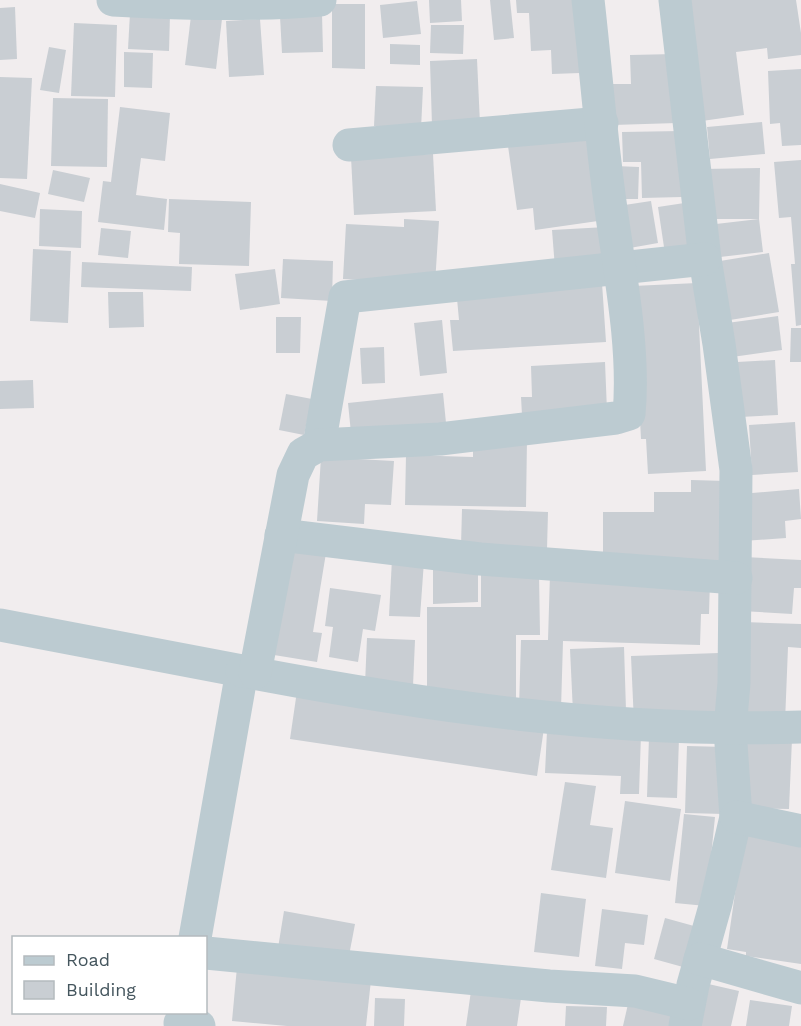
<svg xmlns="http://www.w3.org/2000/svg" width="801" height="1026" font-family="'Work Sans',sans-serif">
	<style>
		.building { fill: #c9ced3 }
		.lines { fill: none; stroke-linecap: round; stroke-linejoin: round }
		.minor { stroke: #bccbd1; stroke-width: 33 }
	</style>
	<rect width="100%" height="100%" fill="#f1edee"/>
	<!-- building -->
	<g class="building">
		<path d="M429,0H461L462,21L430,23Z"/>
		<path d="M490,0H510L514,38L494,40Z"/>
		<path d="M516,0H577L580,73L552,74L551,50L531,51L529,13H517Z"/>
		<path d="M685,0H796L801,33V55L768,59L767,48L736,52L744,115L702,121Z"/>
		<path d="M417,1L421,34L383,38L380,5Z"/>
		<path d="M332,4H365V69L332,68Z"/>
		<path d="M15,7L17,59L0,60V8Z"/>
		<path d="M130,13L170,15L169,51L128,49Z"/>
		<path d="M322,14L323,52L282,53L280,16Z"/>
		<path d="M191,16L222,19L216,69L185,65Z"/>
		<path d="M260,19L264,75L229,77L226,21Z"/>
		<path d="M74,23L117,25L115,97L71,96Z"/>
		<path d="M431,25H464L463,54L430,53Z"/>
		<path d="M390,44L420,45V65L390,64Z"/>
		<path d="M49,47L66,50L59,93L40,90Z"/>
		<path d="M124,52L153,53L152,88L124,87Z"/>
		<path d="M675,54L677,123L613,125L612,84H631L630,55Z"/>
		<path d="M477,59L480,124L432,126L430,61Z"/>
		<path d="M801,69V145L782,146L780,123L770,124L768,71Z"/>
		<path d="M0,77L32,78L27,179L0,178Z"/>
		<path d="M376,86L423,87L421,129L374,126Z"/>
		<path d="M53,98L108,99L107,167L51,166Z"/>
		<path d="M120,107L170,113L165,161L141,158L136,195L167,199L164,230L98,222L103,181L111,182Z"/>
		<path d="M762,122L765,154L710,159L707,127Z"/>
		<path d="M586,129L598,221L535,230L533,208L517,210L507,139Z"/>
		<path d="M681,131L682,197L642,198L641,162H623L622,132Z"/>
		<path d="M433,154L436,211L354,215L351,157Z"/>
		<path d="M801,160V325L796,326L791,264H795L791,217L779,218L774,162Z"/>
		<path d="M615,166L639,167L638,199H615Z"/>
		<path d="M760,168L759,219L763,252L720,257L716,224L759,219H704L703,169Z"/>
		<path d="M53,170L90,178L84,202L48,194Z"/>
		<path d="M0,184L40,193L35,218L0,211Z"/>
		<path d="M169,199L251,202L249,266L179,264L180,233L168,232Z"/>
		<path d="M651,201L658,243L624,249L618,206Z"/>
		<path d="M691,202L698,255L664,247L658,207Z"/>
		<path d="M40,209L82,211L81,248L39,246Z"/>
		<path d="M404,219L439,221L435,284L343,279L346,224L404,227Z"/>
		<path d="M606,227L609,264L555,268L552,230Z"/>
		<path d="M101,228L131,231L128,258L98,255Z"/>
		<path d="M33,249L71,251L68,323L30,321Z"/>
		<path d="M769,253L779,312L730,320L720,261Z"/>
		<path d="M283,259L333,261L332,301L281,298Z"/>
		<path d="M82,262L192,267L191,291L81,287Z"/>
		<path d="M275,269L280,304L240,310L235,274Z"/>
		<path d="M602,283L606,342L453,351L450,320H459L456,288Z"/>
		<path d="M697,283L706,471L648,474L646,439H641L633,286Z"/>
		<path d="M108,292H143L144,327L109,328Z"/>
		<path d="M778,316L782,350L732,357L727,323Z"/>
		<path d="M276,317H301L300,353H276Z"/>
		<path d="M442,320L447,373L420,376L414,323Z"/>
		<path d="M791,328H801V362H790Z"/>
		<path d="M384,347L385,383L362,384L360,348Z"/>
		<path d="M775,360L778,415L740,417L737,362Z"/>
		<path d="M605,362L607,411L522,415L521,397H532L531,366Z"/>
		<path d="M33,380L34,408L0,409V381Z"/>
		<path d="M443,393L446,423L351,433L348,403Z"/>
		<path d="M286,394L312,399L304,435L279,430Z"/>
		<path d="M795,422L798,472L752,475L749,425Z"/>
		<path d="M473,437L527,439L526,507L405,505L406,455L473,457Z"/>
		<path d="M321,457L394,461L391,505L365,504L364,524L317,521Z"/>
		<path d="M691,480L727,481L726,571L603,562V512H654V492H691Z"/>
		<path d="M799,489L801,519L785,521L786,538L743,541L740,494Z"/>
		<path d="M462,509L548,512L547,549L461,546Z"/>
		<path d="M292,547L326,553L313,632L322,633L317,662L274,655Z"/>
		<path d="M744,557L801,560V588H794L792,614L741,611Z"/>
		<path d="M392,559L424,561L420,617L389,616Z"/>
		<path d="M478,565V602L433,604V566Z"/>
		<path d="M481,573H539L540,635H516V698L427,699V607H481Z"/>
		<path d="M550,574L710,580L709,614H701L700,645L563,641L561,709L519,708L521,640H548Z"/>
		<path d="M330,588L381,595L375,631L363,629L358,662L329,657L333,627L325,626Z"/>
		<path d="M744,622L801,624V648L788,647L785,722L741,721Z"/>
		<path d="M367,638L415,640L413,686L365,684Z"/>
		<path d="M624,647L626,711L573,713L570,649Z"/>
		<path d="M719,653L721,719L634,723L631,656Z"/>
		<path d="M297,691L544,728L537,776L290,739Z"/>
		<path d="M547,731L641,734L639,794H620L621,776L545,773Z"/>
		<path d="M649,737L679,738L677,798L647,797Z"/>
		<path d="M747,737L792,739L789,809L745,808Z"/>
		<path d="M687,746L726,747L724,814L685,813Z"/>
		<path d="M565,782L596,786L590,825L613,828L606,878L551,870Z"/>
		<path d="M625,801L681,809L670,881L615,873Z"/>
		<path d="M684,814L715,817L706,906L675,903Z"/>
		<path d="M744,831L801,839V964L746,956V952L727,949Z"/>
		<path d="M541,893L586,899L579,957L534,952Z"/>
		<path d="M602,909L648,915L644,945L625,943L622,969L595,966Z"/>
		<path d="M284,911L355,924L348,961L278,948Z"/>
		<path d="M665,918L694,926L683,967L654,959Z"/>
		<path d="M237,967L371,980L366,1026H287L232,1021Z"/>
		<path d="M704,983L739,991L731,1026H694Z"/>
		<path d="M471,991L521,998L517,1026H466Z"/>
		<path d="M375,998L405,999L404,1026H374Z"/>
		<path d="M750,1000L792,1006L789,1026H746Z"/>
		<path d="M628,1004L683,1017L681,1026H623Z"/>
		<path d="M566,1006L607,1007L606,1026H565Z"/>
	</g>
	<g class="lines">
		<!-- minor -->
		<g class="minor">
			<path d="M113,0C182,4 251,6 320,0"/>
			<path d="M675,0L705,259L719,344L736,470L734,683L730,729L736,817L716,903L693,985L685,1026"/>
			<path d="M349,145L602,123"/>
			<path d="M319,445L345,297L705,259"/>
			<path d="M281,535L480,559L736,578"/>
			<path d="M0,625L242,671L195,938"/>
			<path d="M242,671C426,706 613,733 801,727"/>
			<path d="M255,673L293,475L303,454L319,445L440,439L616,418L629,414C635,350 620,274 611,209C601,140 596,70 588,0"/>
			<path d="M736,817L801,831"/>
			<path d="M206,953L549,986L635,991L689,1004"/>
			<path d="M700,959L801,988"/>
			<path d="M180,1023L199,1026"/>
		</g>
	</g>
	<!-- legend -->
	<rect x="12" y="936" width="195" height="78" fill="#ffffff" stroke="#b4bbbe" stroke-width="1.5"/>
	<rect x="24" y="956" width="30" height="9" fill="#bccbd1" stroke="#b4bbbe" stroke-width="1.5"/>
	<text x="66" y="966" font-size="18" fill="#44555d">Road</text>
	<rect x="24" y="981" width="30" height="18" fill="#c9ced3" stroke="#b4bbbe" stroke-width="1.5"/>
	<text x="66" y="996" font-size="18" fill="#44555d">Building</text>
</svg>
